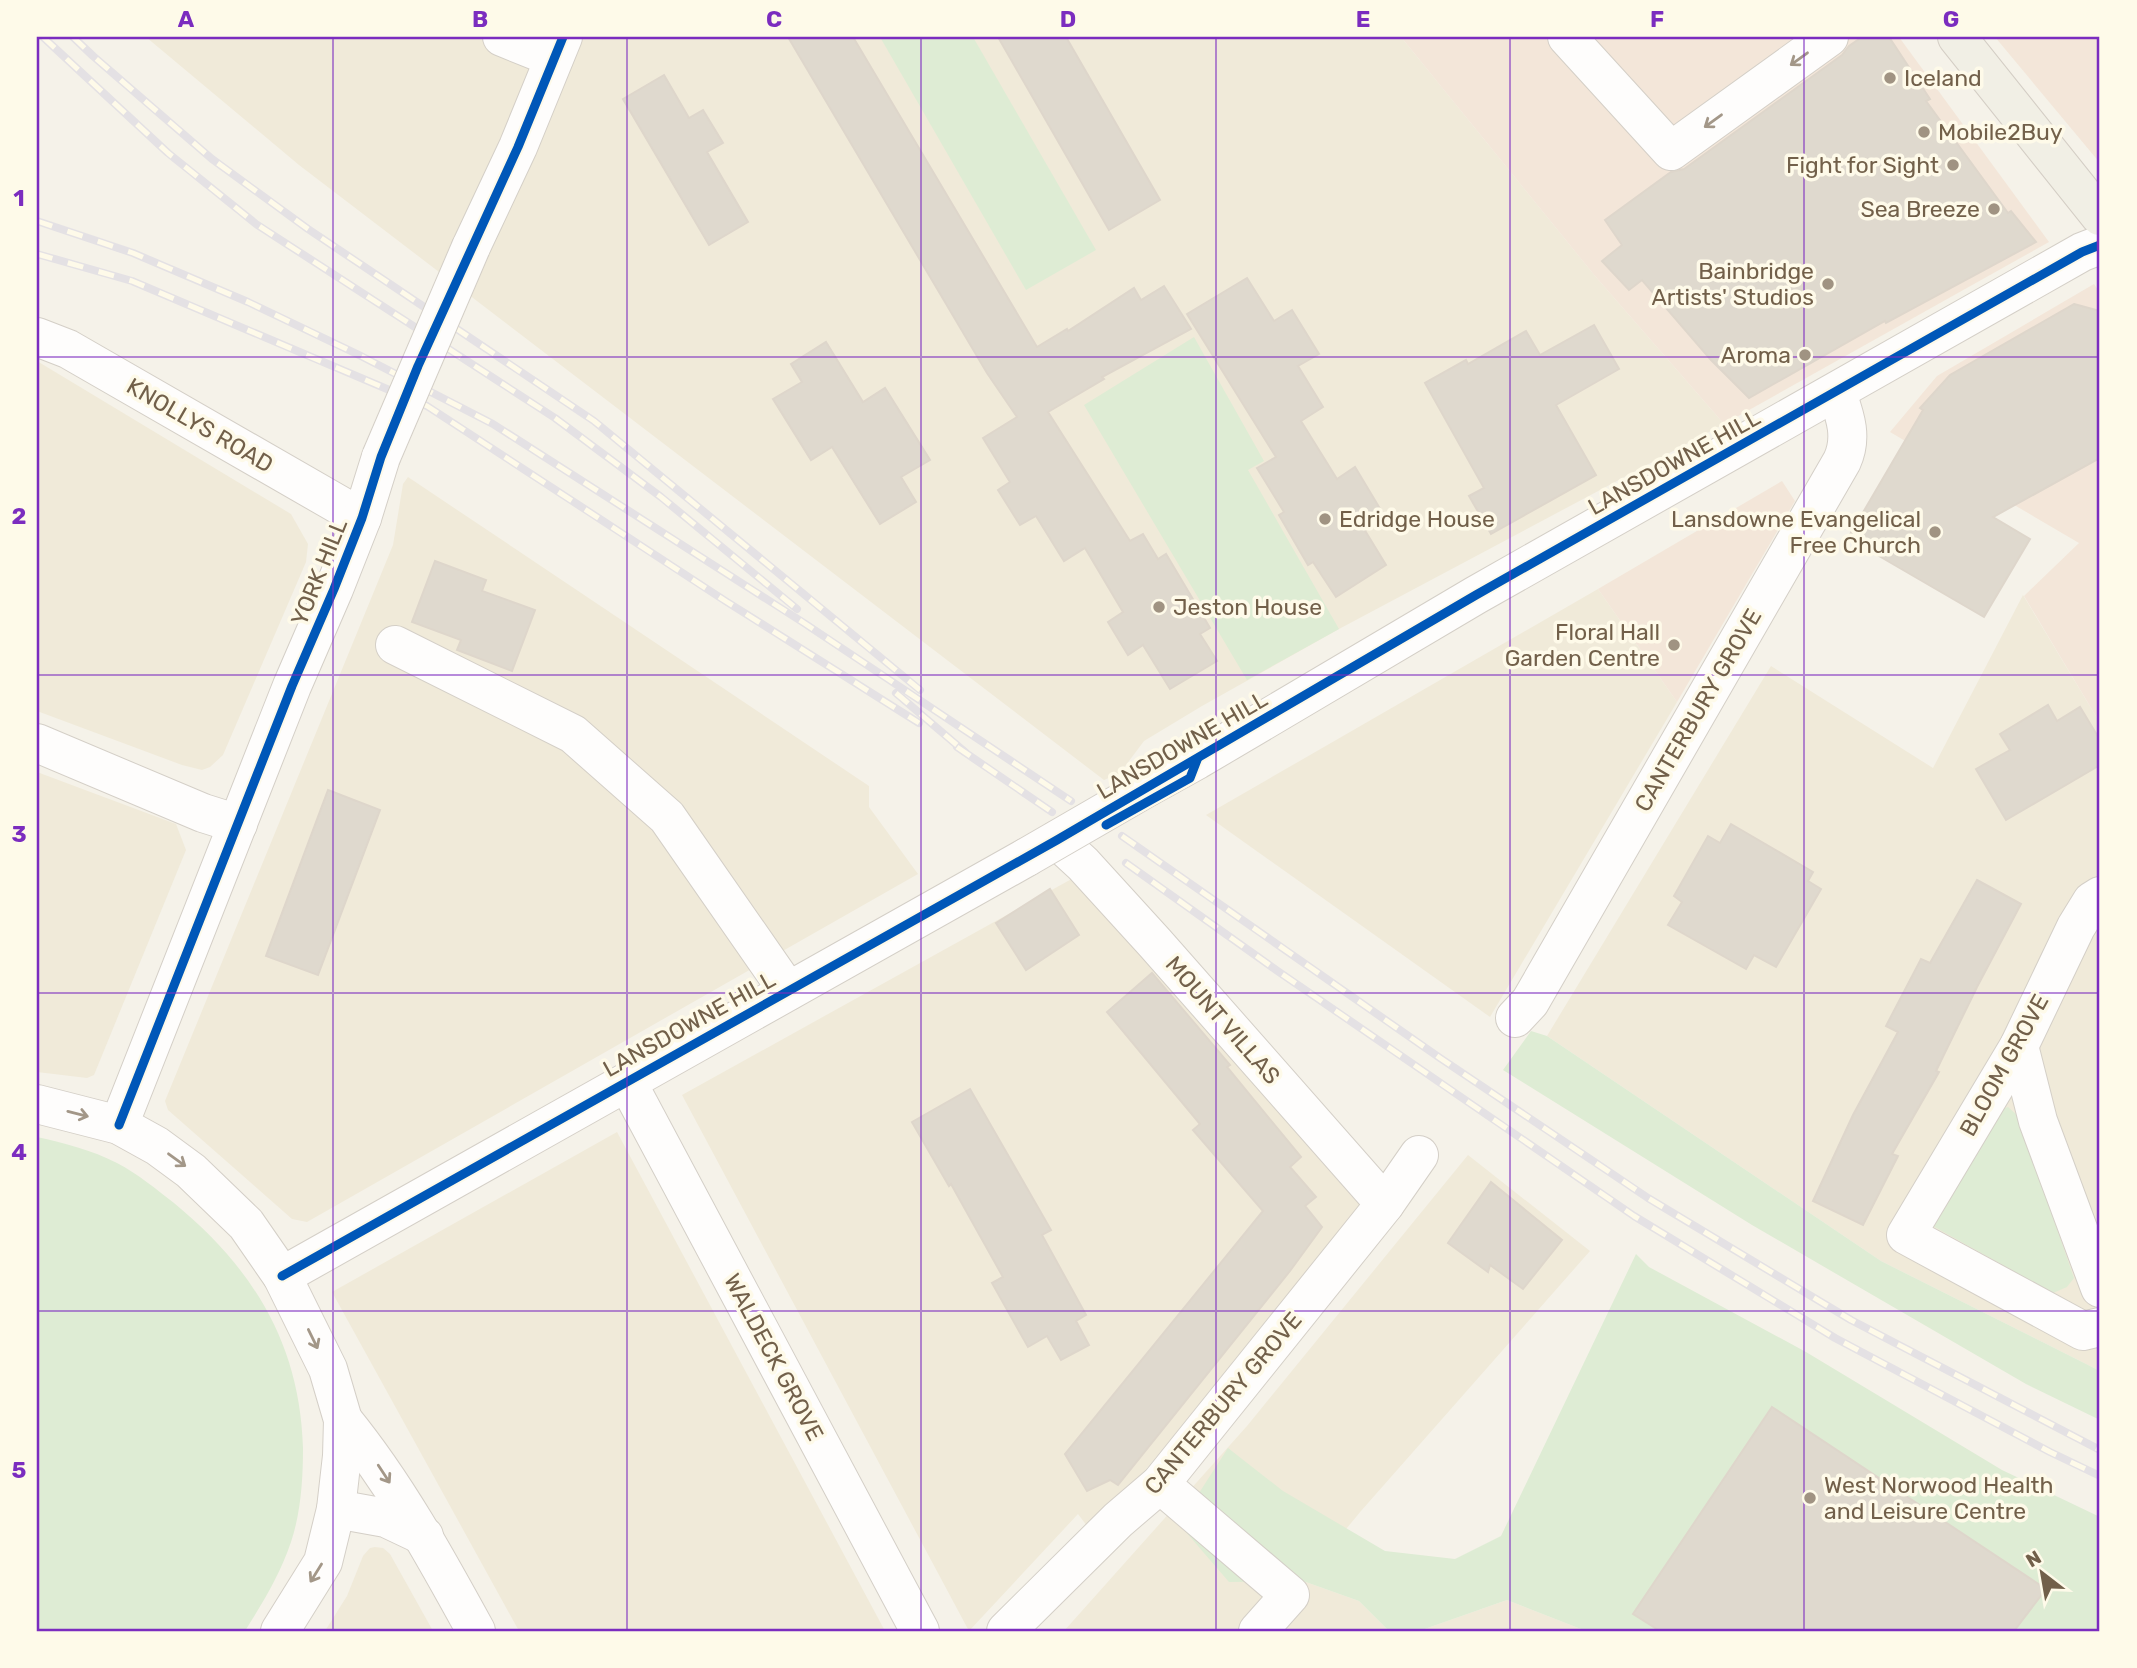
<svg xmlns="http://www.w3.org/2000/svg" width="2137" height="1668" font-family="Rubik,sans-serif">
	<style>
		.residential { fill: #f0ead9 }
		.commercial { fill: #f3e6d9 }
		.green { fill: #deecd4 }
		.building { fill: #dfd9ce; stroke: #ded6cb; stroke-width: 2 }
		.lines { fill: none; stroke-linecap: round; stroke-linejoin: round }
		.minor-casing { stroke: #d4cfc7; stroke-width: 40 }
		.major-casing { stroke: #d4cec5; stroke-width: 40 }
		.minor { stroke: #fefdfc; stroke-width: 38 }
		.major { stroke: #f1efe5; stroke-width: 38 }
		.rail-casing { stroke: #e4e1e4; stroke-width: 8 }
		.rail { stroke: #fefae9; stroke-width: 5; stroke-dasharray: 16; stroke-linecap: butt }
		.minor-bridge-casing { stroke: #d4cfc7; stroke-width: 40; stroke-linecap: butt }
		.minor-bridge { stroke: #fefdfc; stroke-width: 38 }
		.cycleway-casing { stroke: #fefae9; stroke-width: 13 }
		.cycleway { stroke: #0057b8; stroke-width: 9 }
		.oneway { stroke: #a39788 }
		.grid { fill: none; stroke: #7b2cbf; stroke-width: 2; stroke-opacity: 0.55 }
		.poi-dot { fill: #a09382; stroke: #fefae9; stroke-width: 2.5 }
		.labels { text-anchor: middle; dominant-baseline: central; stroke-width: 7; stroke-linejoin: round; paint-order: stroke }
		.poi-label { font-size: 23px; fill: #72604a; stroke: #fefae9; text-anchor: end }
		.street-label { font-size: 23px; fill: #72604a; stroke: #fefae9 }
		.neatline { fill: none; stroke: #7b2cbf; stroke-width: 2.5 }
		.grid-label { font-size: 23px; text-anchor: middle; font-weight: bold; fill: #7b2cbf }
	</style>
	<rect width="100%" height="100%" fill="#f5f2e9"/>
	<!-- residential -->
	<g class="residential">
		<path d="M146,37H1401L1595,276L1724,424L1339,629L1202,706L1144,741L1120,773L1104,780L299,165Z"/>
		<path d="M37,361L291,514L308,544L306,562L223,755L210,767L202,770L182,765L37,711Z"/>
		<path d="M408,477L869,786V807L918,874L307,1222L292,1219L168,1110L165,1101L393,545L403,484Z"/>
		<path d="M1598,589L1677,702L1490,1017L1206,815Z"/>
		<path d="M2023,595L2100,723V1371L1881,1261L1547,1036L1771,666L1933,768Z"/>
		<path d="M37,772L176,824L186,850L94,1075L87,1078L37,1072Z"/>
		<path d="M1077,876L1366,1201L1093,1534L1078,1514L969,1631L682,1095Z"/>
		<path d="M617,1132L885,1631H519L332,1292Z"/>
		<path d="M1468,1155L1590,1251L1361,1511L1303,1581L1359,1601L1389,1631H1064L1247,1426Z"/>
		<path d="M375,1547L383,1548L390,1554L433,1631H325L347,1596L363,1556L370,1548Z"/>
		<path d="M1507,1600L1586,1631H1419Z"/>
	</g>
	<!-- commercial -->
	<g class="commercial">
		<path d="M1401,37H1899L2049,242L1724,424L1595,276Z"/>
		<path d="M1995,37H2100V163Z"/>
		<path d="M2094,284L2100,293V723L2024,596L2079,543L1890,432L1937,376Z"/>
		<path d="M1782,481L1795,501L1677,702L1598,589Z"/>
	</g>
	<!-- green -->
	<g class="green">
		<path d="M880,37H973L1096,250L1026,290Z"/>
		<path d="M1194,337L1264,461L1248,470L1339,629L1247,680L1084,405Z"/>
		<path d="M1531,1031L1547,1036L1881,1261L2100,1371V1420L2026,1384L1752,1225L1503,1070Z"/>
		<path d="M2008,1107L2018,1116L2074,1278L2067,1287L2053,1293L1931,1225L1989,1114Z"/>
		<path d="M37,1137C64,1143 92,1150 117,1163C138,1174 156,1189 174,1203C253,1268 300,1344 303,1448C303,1479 301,1512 291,1542C280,1575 263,1602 245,1631H37Z"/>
		<path d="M1636,1254L1649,1267L1806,1352L2002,1470L2100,1517V1631H1586L1507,1600L1419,1631H1389L1359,1601L1303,1581L1229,1582L1179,1524L1228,1448L1283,1491L1385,1551L1455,1559L1501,1536Z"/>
	</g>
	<!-- building -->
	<g class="building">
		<path d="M788,37H853L1037,347L1067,329L1068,331L1134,288L1141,300L1164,286L1191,329L1102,377L1104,379L1048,412L1130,541L1143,534L1158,559L1166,554L1210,628L1200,634L1217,661L1170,689L1143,645L1128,655L1108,622L1123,612L1085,548L1064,561L1036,516L1020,525L998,490L1010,482L983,438L1017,417L987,373Z"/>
		<path d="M998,37H1066L1160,200L1109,230Z"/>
		<path d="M1862,37H1889L1930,99L1926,101L2008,213L2011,211L2036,242L1886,323L1885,321L1749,398L1711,360L1642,280L1629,290L1602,261L1622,245L1605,220L1671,172L1684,169L1842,55L1849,46Z"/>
		<path d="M664,75L689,118L703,110L723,143L707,152L748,222L709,245L623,99Z"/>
		<path d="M1247,278L1274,321L1292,310L1319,354L1298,366L1323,407L1301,421L1337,479L1355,467L1382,512L1361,524L1386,565L1336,597L1313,562L1308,565L1279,515L1284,512L1257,468L1276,457L1187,314Z"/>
		<path d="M2074,304L2100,311V458L1993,517L2030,539L1984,617L1848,538L1923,410L1920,408L1950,375Z"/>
		<path d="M1594,325L1619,369L1556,405L1596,475L1491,534L1469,496L1484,488L1425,383L1466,360L1468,364L1526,331L1540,355Z"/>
		<path d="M826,342L863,402L885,388L930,460L901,477L916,502L880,524L832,447L811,460L773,399L802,382L791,364Z"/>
		<path d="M435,561L486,580L482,591L535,610L512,671L457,650L461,640L412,622Z"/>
		<path d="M2048,705L2057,721L2080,707L2100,740V765L2006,820L1976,769L2010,750L2000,734Z"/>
		<path d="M328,790L380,810L318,975L266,956Z"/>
		<path d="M1731,824L1813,872L1808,881L1821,889L1776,967L1754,955L1746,969L1668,925L1682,902L1674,896L1708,836L1720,843Z"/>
		<path d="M1977,880L2021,904L1977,987L1936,1071L1939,1072L1892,1154L1898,1156L1863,1225L1813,1201L1853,1115L1898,1032L1886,1026L1921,959L1930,963Z"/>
		<path d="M1050,889L1079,935L1026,970L996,923Z"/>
		<path d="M1152,973L1230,1065L1227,1067L1301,1157L1290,1167L1316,1197L1305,1206L1322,1227L1290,1271L1118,1485L1110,1480L1087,1491L1065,1454L1263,1211L1193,1130L1200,1124L1107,1012Z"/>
		<path d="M970,1089L1051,1230L1042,1235L1086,1315L1076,1321L1089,1345L1061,1360L1047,1336L1028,1347L992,1283L1003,1277L951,1184L949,1186L912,1122Z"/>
		<path d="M1491,1182L1562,1240L1523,1289L1490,1265L1488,1272L1448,1243Z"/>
		<path d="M1772,1407L2046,1589L2014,1631H1660L1633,1614Z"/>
	</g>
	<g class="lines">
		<!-- minor casing -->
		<g class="minor-casing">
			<g id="minor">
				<path d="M502,37L554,58"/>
				<path d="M1567,37L1671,151L1829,37"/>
				<path d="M471,247L518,147L563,37"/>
				<path d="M37,337L68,349L362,518"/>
				<path d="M395,645L573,734L667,817L788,991"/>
				<path d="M37,743L203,813L238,824"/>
				<path d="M1148,787L1197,760L1476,595L2082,252L2100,245"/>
				<path d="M1057,840L1083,864L1155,943L1385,1204"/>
				<path d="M2100,896L2092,901L2076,927L2019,1046L1906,1235L2083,1331L2100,1327"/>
				<path d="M1515,1018L1530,1002L1842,461C1853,437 1845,416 1837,393"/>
				<path d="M2019,1046L2038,1121L2100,1288"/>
				<path d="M627,1082L920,1631"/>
				<path d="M37,1104L119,1125L157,1146L191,1171L246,1224L282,1276L328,1369L343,1420L342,1456L336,1509L323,1562L280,1631"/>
				<path d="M119,1125L292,686L334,589L362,518L381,457"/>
				<path d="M282,1276L1027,857"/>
				<path d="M343,1420C396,1485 436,1558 476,1631"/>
				<path d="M1160,1484L1290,1595L1258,1631"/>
				<path d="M336,1509L386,1518L424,1536"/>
				<path d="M1006,1631L1118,1520L1160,1484L1385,1204L1419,1155"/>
			</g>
		</g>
		<!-- major casing -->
		<g class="major-casing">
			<path id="major" d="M1957,37L2100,216"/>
		</g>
		<!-- minor -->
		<use href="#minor" class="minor"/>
		<!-- major -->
		<use href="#major" class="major"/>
		<!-- rail casing -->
		<g class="rail-casing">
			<g id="rail">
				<path d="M43,37L168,153L256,224L555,418L661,497L797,609"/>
				<path d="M73,37L93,56L212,159L308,229L594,421L920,690"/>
				<path d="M37,221L133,253L248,302L357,354L493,424L804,623L1071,801"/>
				<path d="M37,254L132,281L427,406L727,602L919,723"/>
				<path d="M896,693L965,752"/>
				<path d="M957,747L1052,812"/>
				<path d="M1122,836L1440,1058L1648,1198L1851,1320L2100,1450"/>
				<path d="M1126,863L1279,972L1634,1216L1835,1338L2050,1452L2100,1476"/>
			</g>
		</g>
		<!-- rail -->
		<use href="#rail" class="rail"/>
		<!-- minor-bridge casing -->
		<g class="minor-bridge-casing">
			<g id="minor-bridge">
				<path d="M381,457L471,247"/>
				<path d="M1027,857L1148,787"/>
			</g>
		</g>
		<!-- minor-bridge -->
		<use href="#minor-bridge" class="minor-bridge"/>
		<!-- cycleway casing -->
		<g class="cycleway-casing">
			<g id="cycleway">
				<path d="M1106,825L1190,778L1197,760"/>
				<path d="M119,1125L292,686L334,589L362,518L381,457L418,366L518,147L563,37"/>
				<path d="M282,1276L1057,840L1476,595L2082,252L2100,245"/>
			</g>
		</g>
		<!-- cycleway -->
		<use href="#cycleway" class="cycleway"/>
	</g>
	<!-- one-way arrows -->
	<defs><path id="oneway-shaft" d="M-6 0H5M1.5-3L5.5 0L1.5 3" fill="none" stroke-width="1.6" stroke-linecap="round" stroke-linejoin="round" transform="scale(1.75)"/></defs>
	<g class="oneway">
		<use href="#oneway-shaft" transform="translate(1799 59) rotate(144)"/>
		<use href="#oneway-shaft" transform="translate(1713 121) rotate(144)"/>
		<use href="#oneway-shaft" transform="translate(78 1114) rotate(14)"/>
		<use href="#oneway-shaft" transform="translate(177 1160) rotate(36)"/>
		<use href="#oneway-shaft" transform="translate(313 1339) rotate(64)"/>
		<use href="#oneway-shaft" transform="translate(384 1474) rotate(57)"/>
		<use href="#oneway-shaft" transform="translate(316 1573) rotate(122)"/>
	</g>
	<!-- grid -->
	<path class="grid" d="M333,37V1631M627,37V1631M921,37V1631M1216,37V1631M1510,37V1631M1804,37V1631M37,357H2100M37,675H2100M37,993H2100M37,1311H2100"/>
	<!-- markers -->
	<g class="poi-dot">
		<circle cx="1890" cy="78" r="7"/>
		<circle cx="1924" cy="132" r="7"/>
		<circle cx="1953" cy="165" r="7"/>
		<circle cx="1994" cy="209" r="7"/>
		<circle cx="1828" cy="284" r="7"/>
		<circle cx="1805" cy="355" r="7"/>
		<circle cx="1325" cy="519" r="7"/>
		<circle cx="1935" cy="532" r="7"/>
		<circle cx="1159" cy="607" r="7"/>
		<circle cx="1674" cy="645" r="7"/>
		<circle cx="1810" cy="1498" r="7"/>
	</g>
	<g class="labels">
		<!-- poi labels -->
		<g class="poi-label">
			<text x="1904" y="78" text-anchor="start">Iceland</text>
			<text x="1938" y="132" text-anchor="start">Mobile2Buy</text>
			<text x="1939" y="165">Fight for Sight</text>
			<text x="1980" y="209">Sea Breeze</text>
			<text x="1814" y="271">Bainbridge<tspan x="1814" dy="26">Artists' Studios</tspan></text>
			<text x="1791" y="355">Aroma</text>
			<text x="1339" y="519" text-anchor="start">Edridge House</text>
			<text x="1921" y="519">Lansdowne Evangelical<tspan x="1921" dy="26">Free Church</tspan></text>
			<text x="1173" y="607" text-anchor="start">Jeston House</text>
			<text x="1660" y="632">Floral Hall<tspan x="1660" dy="26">Garden Centre</tspan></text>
			<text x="1824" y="1485" text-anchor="start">West Norwood Health<tspan x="1824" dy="26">and Leisure Centre</tspan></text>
		</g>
		<!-- street labels -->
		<g class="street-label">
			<text transform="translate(200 425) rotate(30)">KNOLLYS ROAD</text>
			<text transform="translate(1674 462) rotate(-29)">LANSDOWNE HILL</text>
			<text transform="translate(319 572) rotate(-68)">YORK HILL</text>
			<text transform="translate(1698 710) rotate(-60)">CANTERBURY GROVE</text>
			<text transform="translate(1182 745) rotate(-30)">LANSDOWNE HILL</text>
			<text transform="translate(1223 1020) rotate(49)">MOUNT VILLAS</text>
			<text transform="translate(689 1024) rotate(-29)">LANSDOWNE HILL</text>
			<text transform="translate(2004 1065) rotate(-61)">BLOOM GROVE</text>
			<text transform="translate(774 1357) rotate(62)">WALDECK GROVE</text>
			<text transform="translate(1223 1403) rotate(-50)">CANTERBURY GROVE</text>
		</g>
	</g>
	<!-- border -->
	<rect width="2137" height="1668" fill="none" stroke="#fefae9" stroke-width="77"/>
	<!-- north arrow -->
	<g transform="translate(2042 1573) rotate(329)" stroke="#fefae9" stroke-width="5" paint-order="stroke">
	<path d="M0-5L12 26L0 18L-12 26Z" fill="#72604a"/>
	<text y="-10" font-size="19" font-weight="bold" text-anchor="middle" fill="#72604a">N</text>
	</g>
	<rect x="38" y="38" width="2060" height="1592" class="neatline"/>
	<g class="grid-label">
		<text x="186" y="27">A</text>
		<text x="480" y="27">B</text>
		<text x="774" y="27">C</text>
		<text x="1068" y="27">D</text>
		<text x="1363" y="27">E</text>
		<text x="1657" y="27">F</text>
		<text x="1951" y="27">G</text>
		<text x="19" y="206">1</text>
		<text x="19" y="524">2</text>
		<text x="19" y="842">3</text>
		<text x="19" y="1160">4</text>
		<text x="19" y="1478">5</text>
	</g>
</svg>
